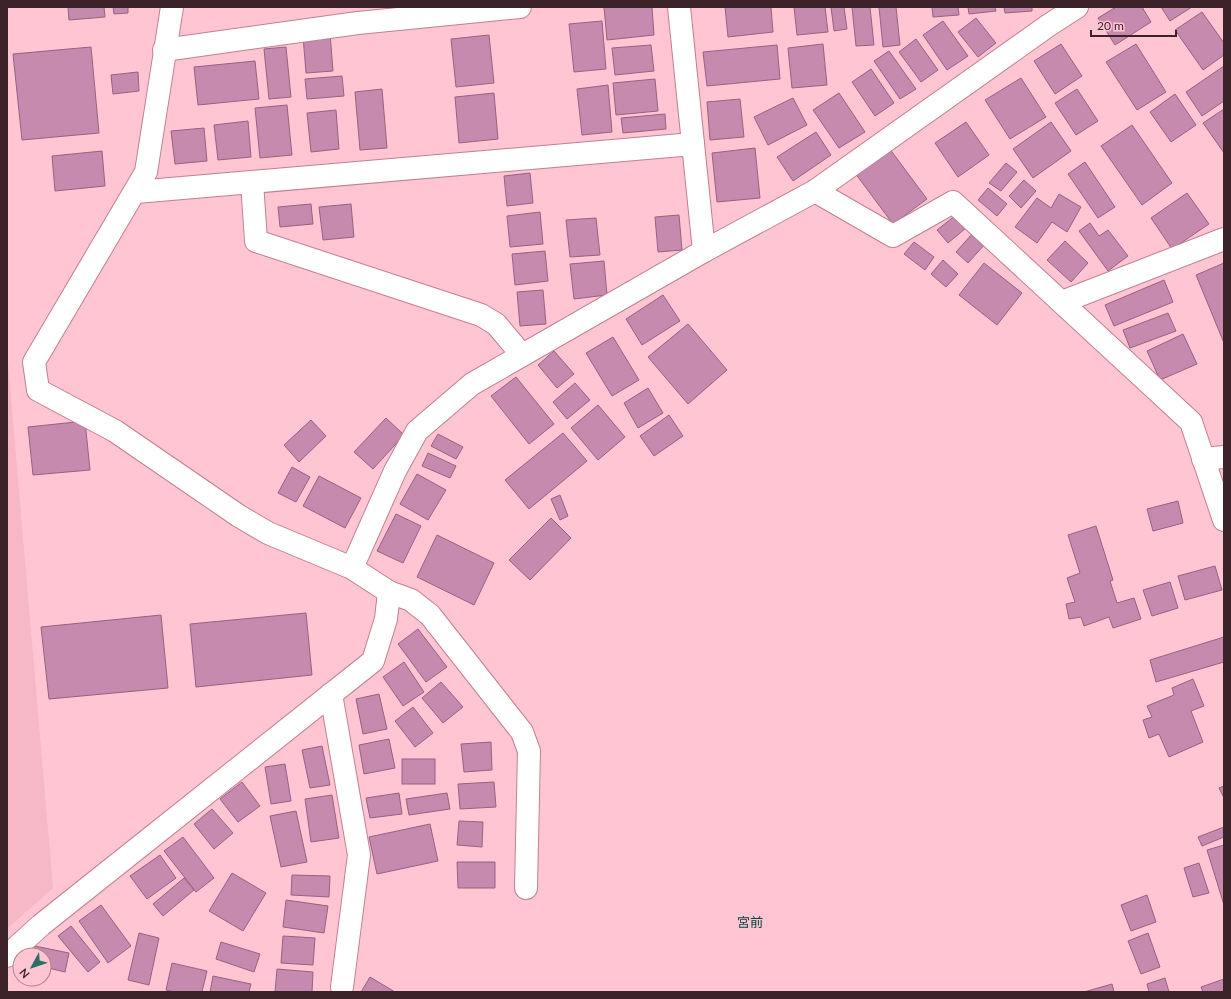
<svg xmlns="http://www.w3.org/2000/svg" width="1231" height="999" font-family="Lato,'Noto Sans JP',sans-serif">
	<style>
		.built { fill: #f6b7c6 }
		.building { fill: #c58aad; stroke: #986182 }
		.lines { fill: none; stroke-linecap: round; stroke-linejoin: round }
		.minor-casing { stroke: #c27f90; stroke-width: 24 }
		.minor { stroke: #fff; stroke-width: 22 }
		.labels { text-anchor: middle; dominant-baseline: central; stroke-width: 3; stroke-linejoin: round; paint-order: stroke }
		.neighbourhood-label { font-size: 13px; fill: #03433c; stroke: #ffc5d2 }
	</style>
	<rect width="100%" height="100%" fill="#ffc5d2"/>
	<!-- built -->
	<path class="built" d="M7,351L53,888L7,929Z"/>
	<!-- building -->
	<g class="building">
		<path d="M68,7H104L105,17L69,20Z"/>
		<path d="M113,7H128V13L114,14Z"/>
		<path d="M604,7H652L654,35L607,40Z"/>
		<path d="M725,7H771L773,32L728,37Z"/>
		<path d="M794,7H825L828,32L797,35Z"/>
		<path d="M831,7H844L847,29L834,31Z"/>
		<path d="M852,7H870L874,45L856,46Z"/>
		<path d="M879,7H896L900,45L883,47Z"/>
		<path d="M932,7H958L959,15L933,17Z"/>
		<path d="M968,7H995L996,11L969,14Z"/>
		<path d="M1004,7H1032V11L1005,13Z"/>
		<path d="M1116,7H1142L1151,22L1115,45L1098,18Z"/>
		<path d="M1161,7H1192L1170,21Z"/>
		<path d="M1202,12L1224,43V55L1203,70L1175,30Z"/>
		<path d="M976,18L996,43L978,57L958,32Z"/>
		<path d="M602,21L606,69L574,72L569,24Z"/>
		<path d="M943,21L968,56L947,70L923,35Z"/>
		<path d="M330,33L333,71L306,73L303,36Z"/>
		<path d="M489,35L494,83L456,87L451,39Z"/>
		<path d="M916,39L938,70L921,82L899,52Z"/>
		<path d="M823,44L827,85L792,88L788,48Z"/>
		<path d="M1061,44L1082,76L1055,94L1034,61Z"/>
		<path d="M1136,44L1166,92L1137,110L1106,62Z"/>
		<path d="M651,45L654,71L615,75L612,48Z"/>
		<path d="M777,45L780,79L707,86L703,52Z"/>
		<path d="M91,47L99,133L22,140L13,54Z"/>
		<path d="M286,47L291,97L269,99L264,49Z"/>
		<path d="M889,51L916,89L900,99L874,61Z"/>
		<path d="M255,61L259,99L198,105L194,67Z"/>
		<path d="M1224,66V101L1202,116L1186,92Z"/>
		<path d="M871,69L894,103L875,116L852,82Z"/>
		<path d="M138,72L139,91L113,94L111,75Z"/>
		<path d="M342,76L344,96L307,99L305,79Z"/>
		<path d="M1021,78L1046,117L1010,139L985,100Z"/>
		<path d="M655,79L658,111L616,115L613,83Z"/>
		<path d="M608,85L612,132L582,135L577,89Z"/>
		<path d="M382,89L387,148L360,150L355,92Z"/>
		<path d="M1077,89L1098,121L1076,135L1055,103Z"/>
		<path d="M494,93L498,139L459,143L455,97Z"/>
		<path d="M839,93L865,132L839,148L813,110Z"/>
		<path d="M1175,94L1196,125L1171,142L1150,112Z"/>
		<path d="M793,98L807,125L768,145L754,117Z"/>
		<path d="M740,99L744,137L710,140L707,102Z"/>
		<path d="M287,105L292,155L260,158L255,108Z"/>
		<path d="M1224,109V153L1203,123Z"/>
		<path d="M336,110L339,149L311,152L307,113Z"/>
		<path d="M665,114L666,129L623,133L621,118Z"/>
		<path d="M248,121L251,157L218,160L214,125Z"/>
		<path d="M966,122L989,155L958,177L935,143Z"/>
		<path d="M1051,122L1071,151L1033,178L1013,149Z"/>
		<path d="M1132,125L1172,183L1142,205L1101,146Z"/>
		<path d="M204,128L207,161L175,164L171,131Z"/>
		<path d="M816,132L831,155L793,181L777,157Z"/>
		<path d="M755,148L760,198L717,202L712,153Z"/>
		<path d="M889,148L927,199L893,224L855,173Z"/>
		<path d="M102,151L105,186L55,191L52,156Z"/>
		<path d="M1085,162L1115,207L1098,218L1068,174Z"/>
		<path d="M1006,163L1017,172L1001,191L989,183Z"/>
		<path d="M530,173L533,203L507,206L504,176Z"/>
		<path d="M1024,180L1036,191L1021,208L1009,196Z"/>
		<path d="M988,188L1007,204L997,216L978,200Z"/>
		<path d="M1187,193L1209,224L1172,249L1151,218Z"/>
		<path d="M1059,194L1081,207L1067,232L1052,222L1037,243L1015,227L1037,198L1051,208Z"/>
		<path d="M311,204L313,224L280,227L278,207Z"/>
		<path d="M351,204L354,237L323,240L319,207Z"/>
		<path d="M540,212L543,244L510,247L507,216Z"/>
		<path d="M679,215L682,250L658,252L655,217Z"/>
		<path d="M956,215L966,228L948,243L937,230Z"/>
		<path d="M596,218L600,255L570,257L566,220Z"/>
		<path d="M1090,223L1099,236L1108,230L1128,256L1108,271L1079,231Z"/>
		<path d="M973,233L985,244L968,263L956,252Z"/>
		<path d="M1065,241L1088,263L1071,282L1047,260Z"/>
		<path d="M914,242L934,257L925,270L904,254Z"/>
		<path d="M545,251L548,281L515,285L512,254Z"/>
		<path d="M943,260L958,274L946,287L931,274Z"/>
		<path d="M604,261L607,295L574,299L570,264Z"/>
		<path d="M984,263L1022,293L997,325L959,295Z"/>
		<path d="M1224,263V343L1196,275Z"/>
		<path d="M1164,280L1173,302L1114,326L1105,305Z"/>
		<path d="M543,290L546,324L520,326L517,292Z"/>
		<path d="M663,295L680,321L642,345L626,319Z"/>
		<path d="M1168,313L1176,331L1130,348L1123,330Z"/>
		<path d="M688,324L727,370L688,404L648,357Z"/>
		<path d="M1183,334L1197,364L1160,380L1147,351Z"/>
		<path d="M613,337L639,380L612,396L586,353Z"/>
		<path d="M554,351L574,374L557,388L538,365Z"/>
		<path d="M516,377L554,424L529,444L491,396Z"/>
		<path d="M575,383L590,400L567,419L553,402Z"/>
		<path d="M648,388L663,413L638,428L624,403Z"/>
		<path d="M598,405L625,437L598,460L571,428Z"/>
		<path d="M669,415L683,436L654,456L640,436Z"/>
		<path d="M386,418L404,435L373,469L354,452Z"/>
		<path d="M311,420L326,436L299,462L284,445Z"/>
		<path d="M85,421L90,470L33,475L28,427Z"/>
		<path d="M563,433L587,461L529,509L505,480Z"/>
		<path d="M438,434L463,447L456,459L431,446Z"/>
		<path d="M428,453L456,466L450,478L422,466Z"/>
		<path d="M292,467L310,477L296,502L278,493Z"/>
		<path d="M417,474L446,490L428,520L400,504Z"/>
		<path d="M319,476L361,498L345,528L303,506Z"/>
		<path d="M560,495L568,516L560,520L551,499Z"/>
		<path d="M1178,501L1183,523L1153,531L1147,509Z"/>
		<path d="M396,514L421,526L403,563L377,551Z"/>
		<path d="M551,518L571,538L530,580L509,560Z"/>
		<path d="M1096,526L1113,580L1110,581L1117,603L1134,598L1141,619L1113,628L1109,617L1084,626L1081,617L1069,619L1066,604L1075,602L1067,578L1080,573L1068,535Z"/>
		<path d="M437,535L494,563L474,605L417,577Z"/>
		<path d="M1215,566L1222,590L1185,600L1178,576Z"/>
		<path d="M1170,582L1178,608L1152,616L1143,590Z"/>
		<path d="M306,613L312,675L196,687L190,624Z"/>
		<path d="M161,615L168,688L49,699L41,627Z"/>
		<path d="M418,629L447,667L426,682L398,644Z"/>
		<path d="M1224,637V662L1156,682L1150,660Z"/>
		<path d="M404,662L424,692L403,706L383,677Z"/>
		<path d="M1193,679L1204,706L1191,711L1203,742L1169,757L1159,734L1149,738L1143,720L1152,717L1147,706L1174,695L1172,688Z"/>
		<path d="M441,682L463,707L443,723L422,698Z"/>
		<path d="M379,694L387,729L363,734L356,699Z"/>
		<path d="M413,707L433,733L415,747L395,721Z"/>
		<path d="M389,739L395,768L364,774L359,745Z"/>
		<path d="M491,742L492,770L464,772L461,744Z"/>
		<path d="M322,746L330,785L310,788L302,750Z"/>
		<rect x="402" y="759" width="33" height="25"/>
		<path d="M285,764L291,801L271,804L265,767Z"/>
		<path d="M242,782L260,806L238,822L220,799Z"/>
		<path d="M494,782L496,807L460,809L458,784Z"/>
		<path d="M1224,786V798L1219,788Z"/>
		<path d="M399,793L402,814L370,818L366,798Z"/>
		<path d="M447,793L450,809L409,815L406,799Z"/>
		<path d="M332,795L339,838L311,842L305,799Z"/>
		<path d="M212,809L233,833L214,849L194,824Z"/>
		<path d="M296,811L307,862L281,867L270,816Z"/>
		<path d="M459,821L483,822L482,847L457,845Z"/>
		<path d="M430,824L438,861L377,874L369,837Z"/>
		<path d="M1224,827V837L1202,846L1198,837Z"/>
		<path d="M183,837L214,878L196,892L164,851Z"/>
		<path d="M1224,845V905L1207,850Z"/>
		<path d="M160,855L176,878L147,899L130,876Z"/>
		<path d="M457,862H495V888H458Z"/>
		<path d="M1199,863L1209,893L1193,897L1184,868Z"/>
		<path d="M232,873L266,893L243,931L209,911Z"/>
		<path d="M292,875L330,876L329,897L291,895Z"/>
		<path d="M184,878L194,890L163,916L153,904Z"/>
		<path d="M1147,895L1156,922L1131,931L1121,905Z"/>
		<path d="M286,900L328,906L324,933L283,927Z"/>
		<path d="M101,905L131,946L108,963L79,921Z"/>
		<path d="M71,926L100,962L88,972L58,936Z"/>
		<path d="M139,933L159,938L149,985L128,980Z"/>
		<path d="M1148,933L1160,967L1141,974L1128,941Z"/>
		<path d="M283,936L315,938L313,965L281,963Z"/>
		<path d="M221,942L260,954L254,972L216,959Z"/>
		<path d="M35,946L69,953L65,972L44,967V955H33Z"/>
		<path d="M172,963L207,971L202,992H174L166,990Z"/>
		<path d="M277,969L313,972L312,992H275Z"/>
		<path d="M213,976L251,984L249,992H210Z"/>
		<path d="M370,977L395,992H361Z"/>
		<path d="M1165,978L1169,992H1149L1147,984Z"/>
		<path d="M1224,979V992H1203L1201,987Z"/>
		<path d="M1112,984L1114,992H1084Z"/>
	</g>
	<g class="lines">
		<!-- minor casing -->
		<g class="minor-casing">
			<g id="minor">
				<path d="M679,7L704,251"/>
				<path d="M164,50L358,23L520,7"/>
				<path d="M252,182L256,241L481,315L496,324L522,355"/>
				<path d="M815,191L893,236L953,202L1191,422L1224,520"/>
				<path d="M136,192L693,144"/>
				<path d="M1062,302L1224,239"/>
				<path d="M1203,459L1224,457"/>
				<path d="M352,568L395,471L417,431L472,384L704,251L815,191L1049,25L1077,7"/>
				<path d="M389,592L411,600L430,615L522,732L529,751L526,888"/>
				<path d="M331,694L359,855L342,987"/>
				<path d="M7,956L41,925L373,661L386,619L389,592L352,568L268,533L239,516L115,431L38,390L34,362L146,172L172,7"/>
			</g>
		</g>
		<!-- minor -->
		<use href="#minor" class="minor"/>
	</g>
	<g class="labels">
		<!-- neighbourhood labels -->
		<g class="neighbourhood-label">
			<text x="750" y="922">宮前</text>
		</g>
	</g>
	<!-- border -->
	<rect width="1231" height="999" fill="none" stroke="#3b2128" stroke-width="16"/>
	<!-- north arrow -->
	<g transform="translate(32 967) rotate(230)"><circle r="19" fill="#ffc5d2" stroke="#b1838e"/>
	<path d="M0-3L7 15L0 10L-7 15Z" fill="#286f66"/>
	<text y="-6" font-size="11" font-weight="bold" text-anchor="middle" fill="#3b2128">N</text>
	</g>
	<!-- scale -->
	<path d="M1091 30v6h85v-6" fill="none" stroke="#3b2128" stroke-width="2"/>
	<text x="1097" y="30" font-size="12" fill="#3b2128" stroke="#ffc5d2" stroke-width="3" paint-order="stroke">20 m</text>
</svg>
